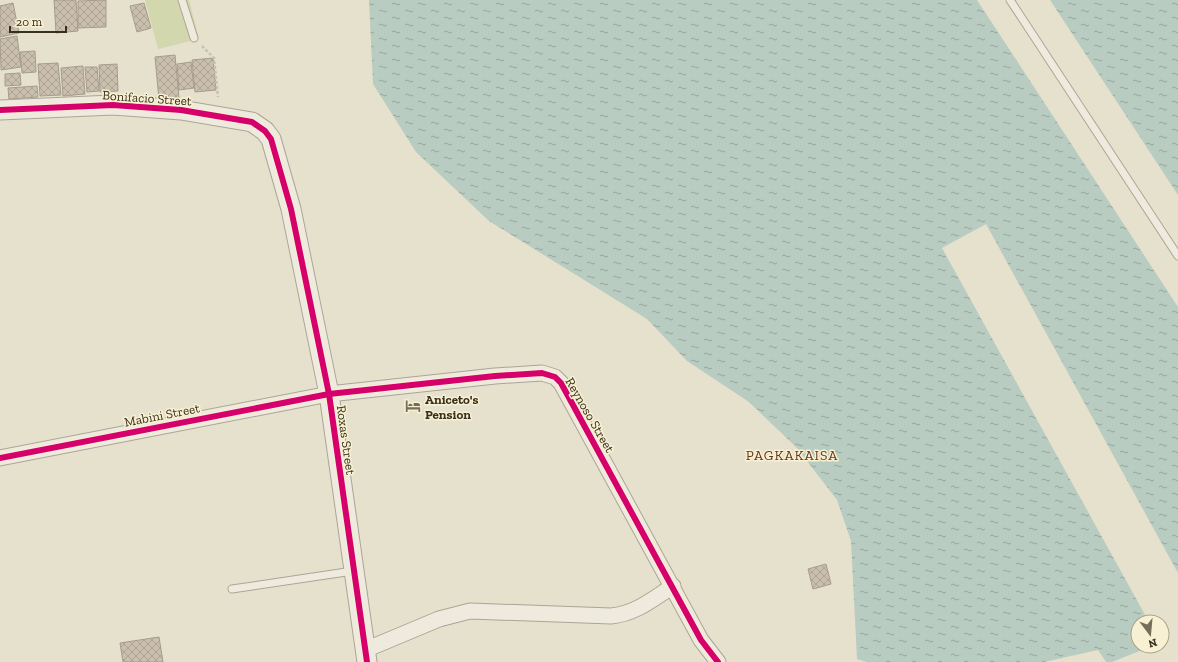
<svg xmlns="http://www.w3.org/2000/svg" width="1178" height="662" font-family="'Zilla Slab',serif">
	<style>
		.grass { fill: #d2d7ae }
		.water { fill: url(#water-ripples) }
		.pier { fill: #e6e1cc }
		.building { fill: url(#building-cross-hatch); stroke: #a69c8b }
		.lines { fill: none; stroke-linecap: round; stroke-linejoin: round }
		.service-casing { stroke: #aba596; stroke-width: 9 }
		.minor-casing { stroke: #aba596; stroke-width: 17 }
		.tertiary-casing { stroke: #aba596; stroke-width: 21 }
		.path { stroke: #c6c2b5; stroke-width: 2.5; stroke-dasharray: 3 2; stroke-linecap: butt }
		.service { stroke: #eeeade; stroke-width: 7 }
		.minor { stroke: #eeeade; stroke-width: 15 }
		.tertiary { stroke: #eeeade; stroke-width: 19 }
		.cycleway-casing { stroke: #f7f0d2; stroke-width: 8 }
		.cycleway { stroke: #d6006c; stroke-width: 6 }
		.labels { text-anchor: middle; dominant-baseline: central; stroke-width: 3; stroke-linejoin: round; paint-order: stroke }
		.street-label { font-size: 13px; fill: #3a2e1d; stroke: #f7f0d2 }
		.poi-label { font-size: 13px; font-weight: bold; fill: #3a2e1d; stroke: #f7f0d2; text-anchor: start }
		.neighbourhood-label { font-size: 14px; letter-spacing: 1px; fill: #69331a; stroke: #f7f0d2 }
	</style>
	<defs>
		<pattern id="water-ripples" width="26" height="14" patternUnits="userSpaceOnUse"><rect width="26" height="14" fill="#b8ccc2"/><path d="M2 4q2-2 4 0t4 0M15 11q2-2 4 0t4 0" fill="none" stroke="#97a69d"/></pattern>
		<pattern id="building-cross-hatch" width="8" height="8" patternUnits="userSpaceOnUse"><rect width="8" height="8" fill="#cabfad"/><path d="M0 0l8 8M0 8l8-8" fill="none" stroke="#aea494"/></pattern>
	</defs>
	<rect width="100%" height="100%" fill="#e6e1cc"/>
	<!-- grass -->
	<path class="grass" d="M145,0H189L199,39L158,49Z"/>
	<!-- water -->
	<path class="water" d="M369,0H1178V636L1162,622H1138V646H1152L1112,662H1106L1098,650L1044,662H867L857,659L851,541L837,500L797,448L749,402L687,361L647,319L489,221L416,152L373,84Z"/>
	<!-- pier -->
	<g class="pier">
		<path d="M977,0H1050L1178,195V307Z"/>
		<path d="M986,224L1178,573V638L1162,644V622H1149L942,248Z"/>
	</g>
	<!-- building -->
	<g class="building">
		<path d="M54,0H76L78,31L56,33Z"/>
		<path d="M106,0V27L78,28V1Z"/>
		<path d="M13,3L19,33L0,37V6Z"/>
		<path d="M144,3L151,28L137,32L130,6Z"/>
		<path d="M17,36L21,67L1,70L0,39Z"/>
		<path d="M35,51L36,72L22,73L20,52Z"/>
		<path d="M175,55L179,98L159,100L155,57Z"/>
		<path d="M213,58L216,90L195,92L192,60Z"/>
		<path d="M191,62L194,88L179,90L177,64Z"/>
		<path d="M58,63L61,95L40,96L38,64Z"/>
		<path d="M117,64L118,91L100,92L99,65Z"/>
		<path d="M83,66L85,94L63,96L61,68Z"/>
		<path d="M85,67H97L99,91L87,92Z"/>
		<path d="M20,73L21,85L5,86V74Z"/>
		<path d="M37,86L38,97L9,99L8,88Z"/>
		<path d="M826,564L831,584L813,589L808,569Z"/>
		<path d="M159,637L163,662H123L120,643Z"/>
	</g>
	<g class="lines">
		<!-- service casing -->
		<g class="service-casing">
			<g id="service">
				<path d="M182,0L194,38"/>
				<path d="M1010,0L1178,256"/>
				<path d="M232,589L353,571"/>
			</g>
		</g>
		<!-- minor casing -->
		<g class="minor-casing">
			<g id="minor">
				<path d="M0,458L329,394L495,376L542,373L555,377L561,383L701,640L718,662"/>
				<path d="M365,650L439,619L470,611L611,616C635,614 653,599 673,586"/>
			</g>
		</g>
		<!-- tertiary casing -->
		<g class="tertiary-casing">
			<path id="tertiary" d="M0,110L113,105L181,110L252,122L265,131L271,139L291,209L329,394L367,662"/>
		</g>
		<!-- path -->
		<path class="path" d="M202,46L214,58L218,97"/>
		<!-- service -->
		<use href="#service" class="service"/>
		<!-- minor -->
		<use href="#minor" class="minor"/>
		<!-- tertiary -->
		<use href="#tertiary" class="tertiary"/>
		<!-- cycleway casing -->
		<g class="cycleway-casing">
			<g id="cycleway">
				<path d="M0,110L113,105L181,110L252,122L265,131L271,139L291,209L329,394L367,662"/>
				<path d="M0,458L329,394L495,376L542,373L555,377L561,383L701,640L718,662"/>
			</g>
		</g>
		<!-- cycleway -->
		<use href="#cycleway" class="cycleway"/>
	</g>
	<!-- icons -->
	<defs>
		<g id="hotel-bare" transform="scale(1.2)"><path d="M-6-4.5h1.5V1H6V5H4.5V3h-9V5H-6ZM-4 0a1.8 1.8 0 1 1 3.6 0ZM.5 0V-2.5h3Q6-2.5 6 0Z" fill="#766d5a" stroke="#f7f0d2" stroke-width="2.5" paint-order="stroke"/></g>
	</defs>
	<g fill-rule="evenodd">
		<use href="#hotel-bare" x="413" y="406"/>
	</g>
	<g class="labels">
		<!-- street labels -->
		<g class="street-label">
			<text transform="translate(147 98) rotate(4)">Bonifacio Street</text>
			<text transform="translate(162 415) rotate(-11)">Mabini Street</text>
			<text transform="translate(590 415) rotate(60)">Reynoso Street</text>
			<text transform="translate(346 440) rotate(82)">Roxas Street</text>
		</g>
		<!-- poi labels -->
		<g class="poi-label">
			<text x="425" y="399">Aniceto's<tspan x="425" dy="15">Pension</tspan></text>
		</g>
		<!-- neighbourhood labels -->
		<g class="neighbourhood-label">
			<text x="792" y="455">PAGKAKAISA</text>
		</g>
	</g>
	<!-- north arrow -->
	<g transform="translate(1150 634) rotate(164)"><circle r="19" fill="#f7f0d2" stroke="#aba28a"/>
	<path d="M0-3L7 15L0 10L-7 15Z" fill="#766d5a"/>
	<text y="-6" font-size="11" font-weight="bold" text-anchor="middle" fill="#3a2e1d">N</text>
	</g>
	<!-- scale -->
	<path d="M10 26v6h56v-6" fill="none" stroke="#3a2e1d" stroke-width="2"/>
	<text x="16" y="26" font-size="12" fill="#3a2e1d" stroke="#f7f0d2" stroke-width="3" paint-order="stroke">20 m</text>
</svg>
